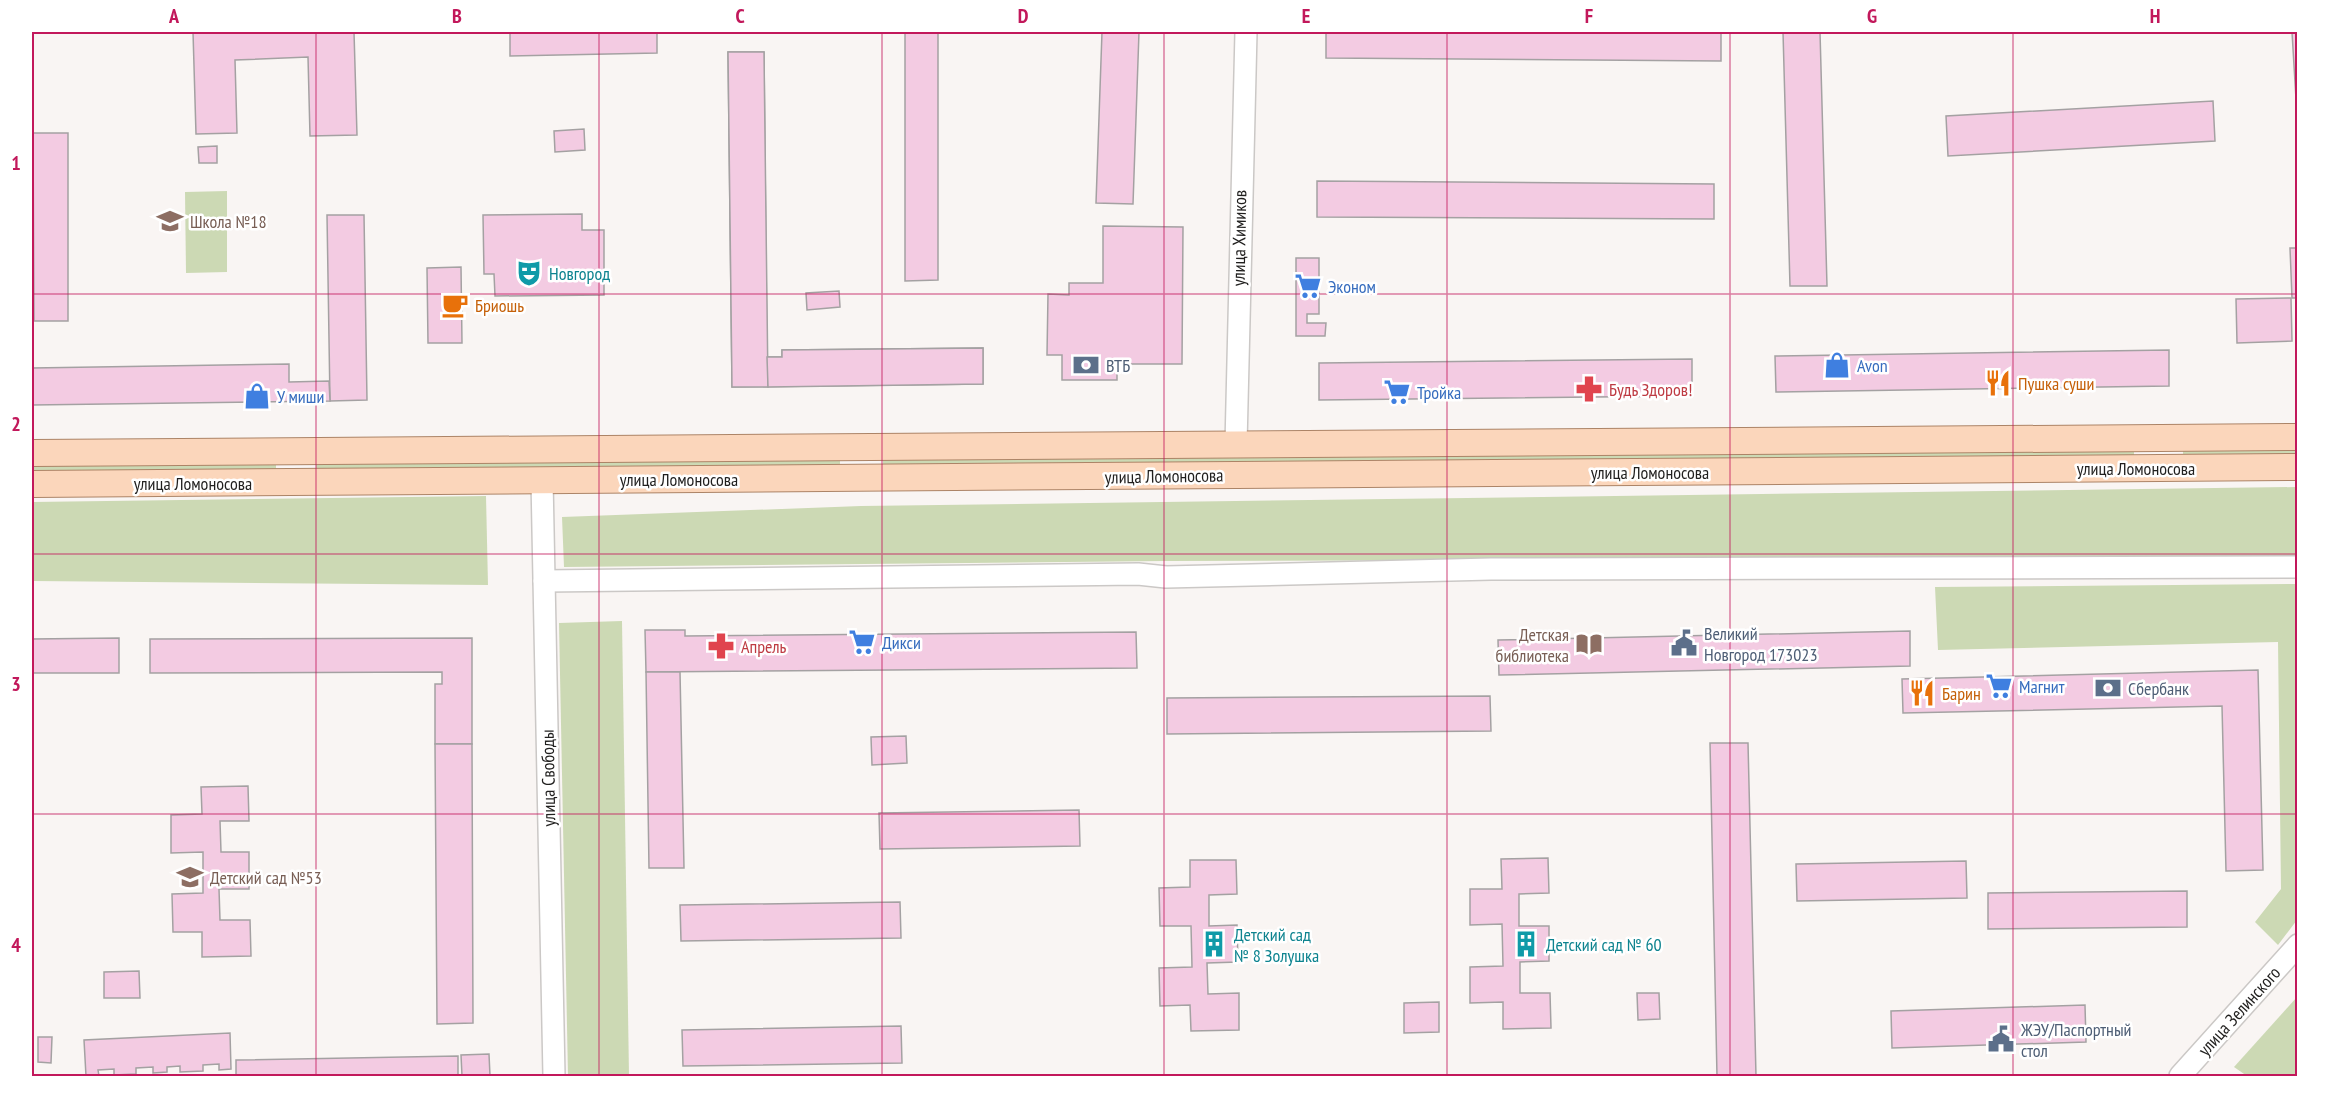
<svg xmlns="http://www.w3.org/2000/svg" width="2329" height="1108" font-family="'PT Sans Narrow',sans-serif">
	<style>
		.green { fill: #ccd9b4 }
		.building { fill: #f3cbe2; stroke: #a4a1a2; stroke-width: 1.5 }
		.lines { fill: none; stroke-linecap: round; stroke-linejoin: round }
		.minor-casing { stroke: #cbc8c6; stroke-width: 24 }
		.major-casing { stroke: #ac8467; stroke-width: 28 }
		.minor { stroke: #fff; stroke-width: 21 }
		.major { stroke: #fbd6bb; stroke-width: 26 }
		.grid { fill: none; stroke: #c2185b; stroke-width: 1.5; stroke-opacity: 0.55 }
		.labels { text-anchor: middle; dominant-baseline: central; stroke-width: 5; stroke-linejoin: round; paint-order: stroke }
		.education-label { font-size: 18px; fill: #785e54; stroke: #fff; text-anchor: start }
		.street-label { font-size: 18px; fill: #201f1e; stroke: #fff }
		.culture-label { font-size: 18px; fill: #0d838f; stroke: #fff; text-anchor: start }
		.shop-label { font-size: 18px; fill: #366cbe; stroke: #fff; text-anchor: start }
		.food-label { font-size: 18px; fill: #c56008; stroke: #fff; text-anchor: start }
		.service-label { font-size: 18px; fill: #4e5e75; stroke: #fff; text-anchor: start }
		.health-label { font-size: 18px; fill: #be3a42; stroke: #fff; text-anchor: start }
		.neatline { fill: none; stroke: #c2185b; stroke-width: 2 }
		.grid-label { font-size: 20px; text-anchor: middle; font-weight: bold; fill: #c2185b }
	</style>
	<rect width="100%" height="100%" fill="#f9f5f3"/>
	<!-- green -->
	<g class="green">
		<path d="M227,191V272L186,273L185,192Z"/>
		<path d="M2297,447V457L2183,458V448Z"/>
		<path d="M2134,448V459L883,468V457Z"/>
		<path d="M840,457V468L316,472V461Z"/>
		<path d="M276,461V472L32,474V463Z"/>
		<path d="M2297,487L2298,558L1164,561L564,567L562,517L861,506Z"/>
		<path d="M486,496L488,585L32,581V502Z"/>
		<path d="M2297,584V920L2278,945L2255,922L2281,889L2278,642L1938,650L1935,587Z"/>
		<path d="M622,621L629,1076H568L559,623Z"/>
		<path d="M2297,997V1076H2247L2234,1067Z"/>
	</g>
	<!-- building -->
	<g class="building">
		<path d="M193,32H354L357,135L310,136L308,57L235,60L237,133L196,134Z"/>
		<path d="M510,32H657V53L510,56Z"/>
		<path d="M905,32H938V280L905,281Z"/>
		<path d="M1102,32H1139L1133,204L1096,203Z"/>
		<path d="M1326,32H1721V61L1326,58Z"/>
		<path d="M1783,32H1820L1827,286H1790Z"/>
		<path d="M2292,32H2298V145L2296,99Z"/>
		<path d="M728,52H764L767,357H782V350L983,348V384L732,387Z"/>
		<path d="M728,52H764L768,387H732Z"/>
		<path d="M2213,101L2215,141L1948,156L1946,116Z"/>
		<path d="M584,129L585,150L555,152L554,131Z"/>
		<path d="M33,133H68V321H34Z"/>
		<path d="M217,146V163H199L198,147Z"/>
		<path d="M1317,181L1714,184V219L1317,217Z"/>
		<path d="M582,214V230H604V295L495,296L494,274H484L483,215Z"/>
		<path d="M327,215H364L367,400L330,401Z"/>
		<path d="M1103,226L1183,227L1182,364H1117V380H1062V355H1047L1048,294L1069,295V283H1103Z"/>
		<path d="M2290,248H2298V298H2292Z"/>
		<path d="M1296,258H1319V314H1307V323H1326L1325,336H1296Z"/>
		<path d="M461,267L462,343H428L427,268Z"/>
		<path d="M839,291L840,307L807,310L806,293Z"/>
		<path d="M2291,298L2292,341L2237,343L2236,299Z"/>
		<path d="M983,348V384L768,387L767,357H782V350Z"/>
		<path d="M2169,350V386L1776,392L1775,356Z"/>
		<path d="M1692,359V396L1319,400V363Z"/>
		<path d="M289,364V382L329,381L330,401L32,405V368Z"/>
		<path d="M645,630H685V636L1136,632L1137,668L646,672Z"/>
		<path d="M1910,631V666L1499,675L1498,640Z"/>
		<path d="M119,638V673H32V639Z"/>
		<path d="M472,638V744H435V684H442V672L150,673V639Z"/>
		<path d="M2258,670L2263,870L2226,871L2222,706L1903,713L1902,679Z"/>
		<path d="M646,672H680L684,868H649Z"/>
		<path d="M1490,696L1491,731L1167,734V698Z"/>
		<path d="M906,736L907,763L872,765L871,737Z"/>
		<path d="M1710,743H1748L1756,1076H1717Z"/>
		<path d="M435,744H472L473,1023L437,1024Z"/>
		<path d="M248,786L249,821H220L221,852H249V889H219L220,920H250L251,956L202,957V932H173L172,894L203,893V852L171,853V815L202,814L201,787Z"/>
		<path d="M1079,810L1080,846L880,849L879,813Z"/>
		<path d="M1548,858L1549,893L1519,894V926H1549V961L1520,962V993H1550L1551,1028L1503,1029V1002L1470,1003V967L1503,966L1502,924L1470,925V889H1502L1501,859Z"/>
		<path d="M1190,860H1236L1237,894L1209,895V926L1237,925L1238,962L1207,963L1208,994L1239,993V1030L1191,1031L1190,1005L1160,1006L1159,968L1192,967L1191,926H1160L1159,888L1190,887Z"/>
		<path d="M1966,861L1967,898L1797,901L1796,864Z"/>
		<path d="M2187,891V927L1988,929V893Z"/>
		<path d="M900,902L901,938L681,941L680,905Z"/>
		<path d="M139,971L140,998H104V972Z"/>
		<path d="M1637,993H1659L1660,1019L1638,1020Z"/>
		<path d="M1439,1002V1032L1404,1033V1003Z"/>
		<path d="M2085,1005L2086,1042L1892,1048L1891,1011Z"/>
		<path d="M901,1026L902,1063L683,1066L682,1030Z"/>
		<path d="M230,1033L231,1069L219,1070V1064L203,1065V1071L180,1072V1066L167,1067V1072L153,1073V1067L136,1068V1074L114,1075V1069L98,1070L99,1076H86L84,1040Z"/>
		<path d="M38,1037H52L51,1063L38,1062Z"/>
		<path d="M489,1054L490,1076H462L461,1055Z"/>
		<path d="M458,1056V1076H236V1060Z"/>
	</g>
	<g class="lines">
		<!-- minor casing -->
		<g class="minor-casing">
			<g id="minor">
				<path d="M1236,444L1246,32"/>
				<path d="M542,480L554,1076"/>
				<path d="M544,581L1138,574L1166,577L1491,569L2298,567"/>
				<path d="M2180,1076L2298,945"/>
			</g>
		</g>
		<!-- major casing -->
		<g class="major-casing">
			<g id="major">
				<path d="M32,453L2298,437"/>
				<path d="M32,484L2298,467"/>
			</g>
		</g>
		<!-- minor -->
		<use href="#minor" class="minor"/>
		<!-- major -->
		<use href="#major" class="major"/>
	</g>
	<!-- grid -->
	<path class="grid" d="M316,32V1076M599,32V1076M882,32V1076M1164,32V1076M1447,32V1076M1730,32V1076M2013,32V1076M32,294H2298M32,554H2298M32,814H2298"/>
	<!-- icons -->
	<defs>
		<g id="school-bare" transform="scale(2.07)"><path d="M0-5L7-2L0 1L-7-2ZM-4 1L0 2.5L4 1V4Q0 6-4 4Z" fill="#8d6e63" stroke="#fff" stroke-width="2.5" paint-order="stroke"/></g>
		<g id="theatre-bare" transform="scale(2.07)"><path d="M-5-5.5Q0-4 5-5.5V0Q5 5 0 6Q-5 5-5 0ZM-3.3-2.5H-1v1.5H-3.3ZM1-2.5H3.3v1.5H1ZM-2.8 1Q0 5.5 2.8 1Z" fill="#0f9aa8" stroke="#fff" stroke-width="2.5" paint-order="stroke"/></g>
		<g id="supermarket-bare" transform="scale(2.07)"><path d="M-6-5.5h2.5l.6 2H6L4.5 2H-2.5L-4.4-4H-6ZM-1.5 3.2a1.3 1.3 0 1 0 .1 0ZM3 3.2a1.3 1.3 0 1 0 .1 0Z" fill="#3f7fe0" stroke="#fff" stroke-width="2.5" paint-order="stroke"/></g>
		<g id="cafe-bare" transform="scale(2.07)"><path d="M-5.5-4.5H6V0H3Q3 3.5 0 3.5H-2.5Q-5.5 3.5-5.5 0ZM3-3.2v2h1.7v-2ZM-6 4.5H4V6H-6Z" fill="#e8710a" stroke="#fff" stroke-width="2.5" paint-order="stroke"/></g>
		<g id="bank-bare" transform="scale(2.07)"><path d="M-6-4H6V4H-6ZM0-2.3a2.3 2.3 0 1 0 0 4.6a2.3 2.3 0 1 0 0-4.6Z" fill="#5c6f8a" stroke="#fff" stroke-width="2.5" paint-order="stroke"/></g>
		<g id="shop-bare" transform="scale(2.07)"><path d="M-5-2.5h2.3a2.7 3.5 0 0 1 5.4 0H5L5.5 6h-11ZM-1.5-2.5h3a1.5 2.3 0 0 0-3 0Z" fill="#3f7fe0" stroke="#fff" stroke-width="2.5" paint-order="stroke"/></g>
		<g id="restaurant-bare" transform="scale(2.07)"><path d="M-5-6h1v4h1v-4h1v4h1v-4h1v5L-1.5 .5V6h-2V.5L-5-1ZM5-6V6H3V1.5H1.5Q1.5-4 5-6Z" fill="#e8710a" stroke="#fff" stroke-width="2.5" paint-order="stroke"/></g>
		<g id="pharmacy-bare" transform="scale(2.07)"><path d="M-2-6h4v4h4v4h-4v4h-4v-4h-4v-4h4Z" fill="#e0444e" stroke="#fff" stroke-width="2.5" paint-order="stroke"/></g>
		<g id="civic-bare" transform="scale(2.07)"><path d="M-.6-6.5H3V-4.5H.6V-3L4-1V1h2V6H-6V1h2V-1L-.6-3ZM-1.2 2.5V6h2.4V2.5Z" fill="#5c6f8a" stroke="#fff" stroke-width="2.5" paint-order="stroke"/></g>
		<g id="library-bare" transform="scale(2.07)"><path d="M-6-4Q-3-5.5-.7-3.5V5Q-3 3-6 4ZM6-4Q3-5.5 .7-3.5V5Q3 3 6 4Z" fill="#8d6e63" stroke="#fff" stroke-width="2.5" paint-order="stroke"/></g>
		<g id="building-bare" transform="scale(2.07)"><path d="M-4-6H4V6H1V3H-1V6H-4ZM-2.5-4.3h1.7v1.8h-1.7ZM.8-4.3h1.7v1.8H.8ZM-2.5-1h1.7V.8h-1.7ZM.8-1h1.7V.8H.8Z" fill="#0f9aa8" stroke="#fff" stroke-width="2.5" paint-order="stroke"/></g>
	</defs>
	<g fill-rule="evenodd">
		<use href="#school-bare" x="170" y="221"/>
		<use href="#theatre-bare" x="529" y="273"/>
		<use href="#supermarket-bare" x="1308" y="286"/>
		<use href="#cafe-bare" x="455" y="305"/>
		<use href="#bank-bare" x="1086" y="365"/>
		<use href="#shop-bare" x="1837" y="365"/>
		<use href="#restaurant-bare" x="1998" y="383"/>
		<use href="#pharmacy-bare" x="1589" y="389"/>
		<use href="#supermarket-bare" x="1397" y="392"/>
		<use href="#shop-bare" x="257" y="396"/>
		<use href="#supermarket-bare" x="862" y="642"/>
		<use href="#civic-bare" x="1684" y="643"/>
		<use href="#library-bare" x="1589" y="644"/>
		<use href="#pharmacy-bare" x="721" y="646"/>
		<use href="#supermarket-bare" x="1999" y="686"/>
		<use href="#bank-bare" x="2108" y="688"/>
		<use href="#restaurant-bare" x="1922" y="693"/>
		<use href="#school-bare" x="190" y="877"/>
		<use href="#building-bare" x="1214" y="944"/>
		<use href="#building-bare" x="1526" y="944"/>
		<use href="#civic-bare" x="2001" y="1039"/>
	</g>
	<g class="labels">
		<!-- education labels -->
		<g class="education-label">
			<text x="190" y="221">Школа №18</text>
			<text x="1569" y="634" text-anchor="end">Детская<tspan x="1569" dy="21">библиотека</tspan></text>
			<text x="210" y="877">Детский сад №53</text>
		</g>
		<!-- street labels -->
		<g class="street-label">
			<text transform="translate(1239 238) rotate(-89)">улица Химиков</text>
			<text x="2136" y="468">улица Ломоносова</text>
			<text x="1650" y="472">улица Ломоносова</text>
			<text transform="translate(1164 476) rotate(-1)">улица Ломоносова</text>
			<text x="679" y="479">улица Ломоносова</text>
			<text x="193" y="483">улица Ломоносова</text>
			<text transform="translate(548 778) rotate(-91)">улица Свободы</text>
			<text transform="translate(2239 1011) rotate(-48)">улица Зелинского</text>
		</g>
		<!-- culture labels -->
		<g class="culture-label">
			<text x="549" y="273">Новгород</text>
			<text x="1234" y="934">Детский сад<tspan x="1234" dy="21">№ 8 Золушка</tspan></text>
			<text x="1546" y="944">Детский сад № 60</text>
		</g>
		<!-- shop labels -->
		<g class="shop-label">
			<text x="1328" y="286">Эконом</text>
			<text x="1857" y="365">Avon</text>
			<text x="1417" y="392">Тройка</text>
			<text x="277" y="396">У миши</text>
			<text x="882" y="642">Дикси</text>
			<text x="2019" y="686">Магнит</text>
		</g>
		<!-- food labels -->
		<g class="food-label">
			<text x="475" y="305">Бриошь</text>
			<text x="2018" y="383">Пушка суши</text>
			<text x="1942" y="693">Барин</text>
		</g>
		<!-- service labels -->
		<g class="service-label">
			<text x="1106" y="365">ВТБ</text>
			<text x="1704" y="633">Великий<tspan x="1704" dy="21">Новгород 173023</tspan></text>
			<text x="2128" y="688">Сбербанк</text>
			<text x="2021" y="1029">ЖЭУ/Паспортный<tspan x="2021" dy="21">стол</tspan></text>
		</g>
		<!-- health labels -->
		<g class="health-label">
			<text x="1609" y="389">Будь Здоров!</text>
			<text x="741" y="646">Апрель</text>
		</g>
	</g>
	<!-- border -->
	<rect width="2329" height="1108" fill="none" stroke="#ffffff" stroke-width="66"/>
	<rect x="33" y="33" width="2263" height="1042" class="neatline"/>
	<g class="grid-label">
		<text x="174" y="23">A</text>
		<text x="457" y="23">B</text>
		<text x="740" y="23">C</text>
		<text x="1023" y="23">D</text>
		<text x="1306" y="23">E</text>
		<text x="1589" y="23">F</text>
		<text x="1872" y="23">G</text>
		<text x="2155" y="23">H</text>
		<text x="16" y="170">1</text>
		<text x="16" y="431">2</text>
		<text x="16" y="691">3</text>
		<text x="16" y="952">4</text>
	</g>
</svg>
